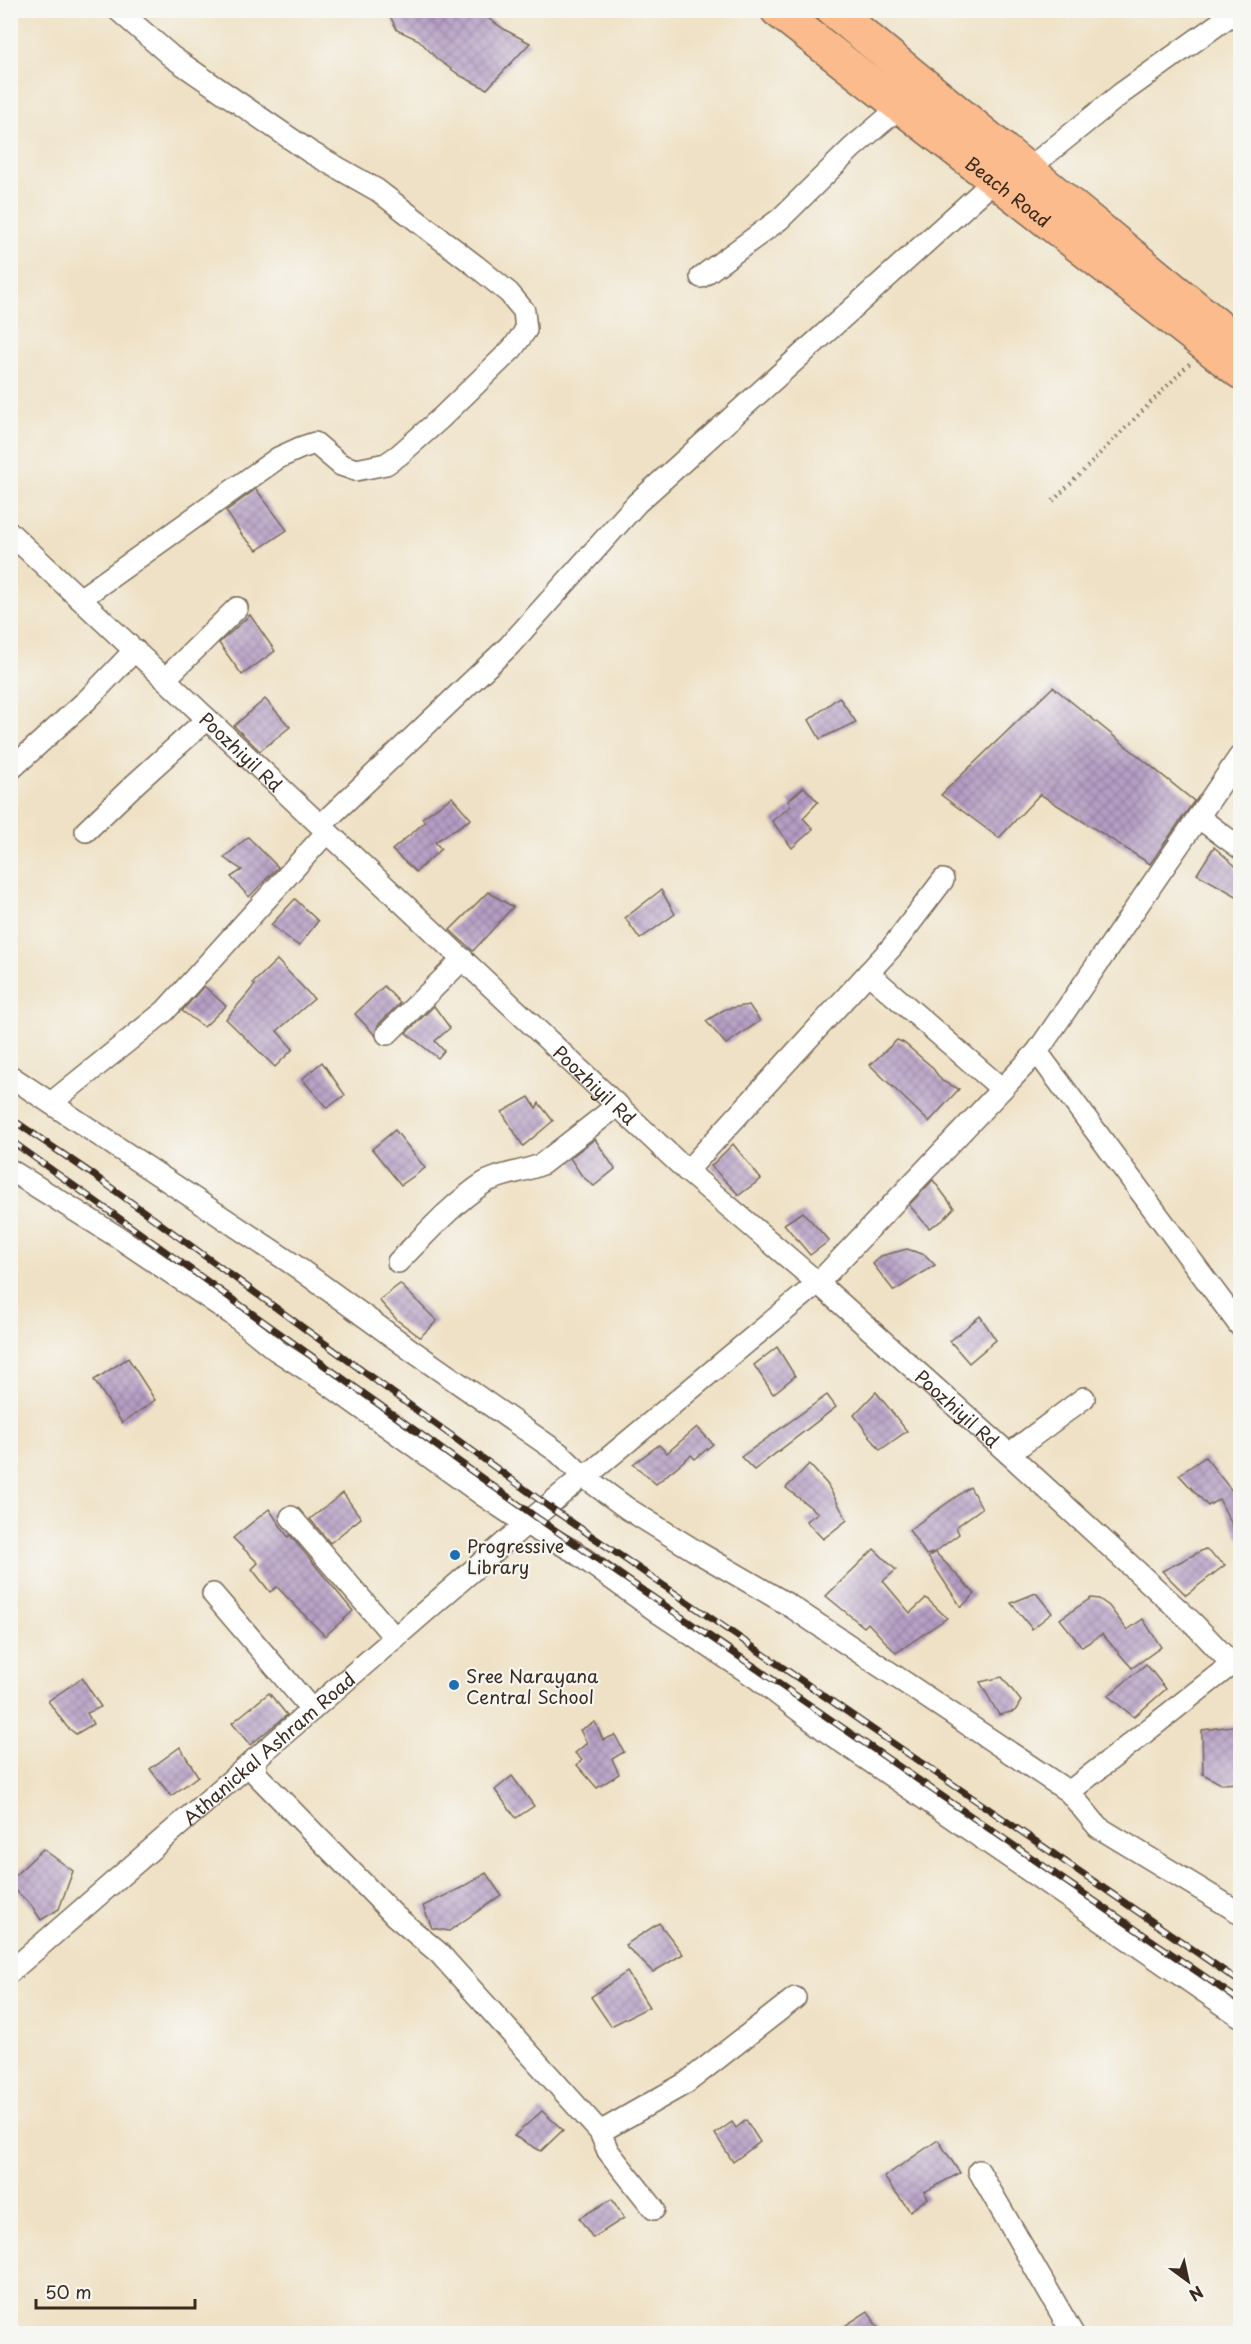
<svg xmlns="http://www.w3.org/2000/svg" width="1251" height="2344" font-family="'Playpen Sans',sans-serif">
	<style>
		.building { fill: url(#building-cross-hatch) }
		.lines { fill: none; stroke-linecap: round; stroke-linejoin: round }
		.street-casing { stroke: #7a6a58; stroke-width: 24 }
		.primary-casing { stroke: #7a6a58; stroke-width: 36 }
		.path { stroke: #7a6a58; stroke-width: 4; stroke-dasharray: 1.5 4.5; stroke-linecap: butt }
		.street { stroke: #fff; stroke-width: 21 }
		.primary { stroke: #fbbb8c; stroke-width: 33 }
		.rail-casing { stroke: #3b2a1e; stroke-width: 7 }
		.rail { stroke: #f6f6f2; stroke-width: 4.5; stroke-dasharray: 14; stroke-linecap: butt }
		.poi-dot { fill: #1f6fb2; stroke: #f6f6f2; stroke-width: 2 }
		.labels { text-anchor: middle; dominant-baseline: central; stroke-width: 4.5; stroke-linejoin: round; paint-order: stroke }
		.street-label { font-size: 18px; fill: #3b2a1e; stroke: #f6f6f2 }
		.poi-label { font-size: 18px; fill: #3b2a1e; stroke: #f6f6f2; text-anchor: start }
	</style>
	<defs>
		<pattern id="building-cross-hatch" width="8" height="8" patternUnits="userSpaceOnUse" patternTransform="scale(1.5)"><rect width="8" height="8" fill="#b59ec5"/><path d="M0 0l8 8M0 8l8-8" fill="none" stroke="#94819f"/></pattern>
	</defs>
	<rect width="100%" height="100%" fill="#f6f6f2"/>
	<filter id="ink" filterUnits="userSpaceOnUse"><feTurbulence type="fractalNoise" baseFrequency=".0167" numOctaves="2"/><feDisplacementMap in="SourceGraphic" scale="12" xChannelSelector="R" yChannelSelector="G"/><feConvolveMatrix kernelMatrix="1 2 1 2 8 2 1 2 1" color-interpolation-filters="sRGB"/></filter>
	<filter id="wash" filterUnits="userSpaceOnUse"><feTurbulence type="fractalNoise" baseFrequency=".008" numOctaves="4" result="noise"/><feDisplacementMap in="SourceGraphic" scale="24" xChannelSelector="R" yChannelSelector="G"/><feGaussianBlur stdDeviation="1.35" result="paint"/><feColorMatrix in="noise" values="0 0 0 0 0 0 0 0 0 0 0 0 0 0 0 0 0 1.4 0 .05"/><feComposite in="paint" operator="in"/></filter>
	<g filter="url(#wash)">
		<rect width="100%" height="100%" fill="#efe1c5"/>
		<g id="blocks">
			<!-- building -->
			<g class="building">
				<path d="M387,10H476L507,31L530,43L487,89L461,76L437,59L419,40L397,30Z"/>
				<path d="M256,489L287,530L257,550L242,535L226,511Z"/>
				<path d="M250,615L275,651L242,675L219,643Z"/>
				<path d="M1053,687L1194,801L1150,864L1040,794L999,838L941,795Z"/>
				<path d="M839,697L856,722L820,739L809,720Z"/>
				<path d="M265,699L290,727L260,751L234,726Z"/>
				<path d="M804,787L818,802L803,818L813,829L792,848L772,821L791,806L788,801Z"/>
				<path d="M452,797L471,819L435,842L441,849L416,872L392,850L425,822L422,818Z"/>
				<path d="M248,837L278,867L249,897L231,877L242,870L224,858Z"/>
				<path d="M1214,847L1240,870V898L1197,874Z"/>
				<path d="M661,890L675,914L640,939L625,918Z"/>
				<path d="M488,892L513,907L473,951L450,930Z"/>
				<path d="M295,899L318,921L299,946L271,925Z"/>
				<path d="M277,960L314,999L277,1031L293,1049L275,1067L226,1019L255,985L253,983Z"/>
				<path d="M204,986L226,1006L204,1027L182,1011Z"/>
				<path d="M384,986L400,1003L378,1025L375,1035L355,1014Z"/>
				<path d="M749,1005L760,1021L726,1044L706,1021L725,1009Z"/>
				<path d="M434,1006L450,1028L435,1041L444,1051L438,1058L406,1033Z"/>
				<path d="M897,1040L904,1043L931,1066L942,1081L959,1089L929,1122L870,1065Z"/>
				<path d="M322,1062L345,1095L327,1108L302,1079Z"/>
				<path d="M529,1097L536,1108L539,1103L553,1121L523,1146L502,1112Z"/>
				<path d="M395,1130L425,1168L401,1185L372,1149Z"/>
				<path d="M595,1139L615,1169L594,1186L582,1176L570,1158Z"/>
				<path d="M733,1144L761,1179L739,1195L711,1166Z"/>
				<path d="M933,1180L954,1208L942,1221L929,1228L909,1205Z"/>
				<path d="M803,1212L829,1241L810,1255L784,1224Z"/>
				<path d="M907,1249L925,1255L935,1265L894,1291L873,1264L881,1256Z"/>
				<path d="M400,1284L437,1321L420,1337L397,1320L379,1300Z"/>
				<path d="M980,1316L996,1340L969,1363L950,1341Z"/>
				<path d="M777,1347L795,1376L773,1394L754,1365Z"/>
				<path d="M128,1358L155,1400L122,1423L94,1380Z"/>
				<path d="M876,1392L907,1431L880,1450L854,1415Z"/>
				<path d="M827,1395L836,1407L754,1470L741,1457Z"/>
				<path d="M697,1427L713,1444L695,1459L691,1455L656,1484L633,1464L659,1445L667,1453Z"/>
				<path d="M1205,1457L1240,1501V1540L1219,1499L1208,1506L1179,1475Z"/>
				<path d="M809,1464L827,1484L847,1520L823,1539L806,1521L818,1513L786,1488Z"/>
				<path d="M970,1487L982,1508L956,1527L959,1534L935,1552L975,1594L961,1607L928,1557L935,1552L926,1555L909,1530Z"/>
				<path d="M343,1493L361,1518L330,1543L310,1519Z"/>
				<path d="M269,1509L288,1537L290,1535L353,1611L325,1636L277,1587L270,1592L252,1569L258,1563L233,1538Z"/>
				<path d="M874,1549L896,1570L883,1581L910,1613L926,1598L947,1618L896,1653L868,1623L864,1627L826,1596Z"/>
				<path d="M1205,1549L1225,1565L1186,1595L1162,1571Z"/>
				<path d="M1036,1593L1052,1613L1032,1629L1011,1603Z"/>
				<path d="M1091,1598L1099,1599L1109,1606L1127,1630L1143,1619L1161,1647L1132,1668L1102,1634L1082,1647L1060,1619Z"/>
				<path d="M1146,1664L1166,1689L1134,1717L1108,1696Z"/>
				<path d="M1002,1677L1021,1701L1015,1711L999,1715L980,1682Z"/>
				<path d="M82,1678L101,1707L87,1713L93,1724L76,1734L67,1727L48,1701Z"/>
				<path d="M269,1693L287,1715L250,1745L232,1723Z"/>
				<path d="M595,1722L603,1740L615,1735L624,1752L612,1759L619,1774L597,1788L577,1765L582,1760L575,1753L587,1743L580,1730Z"/>
				<path d="M1240,1725V1783L1221,1784L1203,1774L1202,1730Z"/>
				<path d="M180,1747L198,1776L171,1796L150,1769Z"/>
				<path d="M512,1776L534,1806L516,1818L495,1790Z"/>
				<path d="M43,1849L73,1871L59,1909L41,1920L31,1905L10,1885V1880Z"/>
				<path d="M486,1873L501,1895L449,1931L432,1928L423,1906L461,1888Z"/>
				<path d="M659,1923L683,1954L653,1972L625,1945Z"/>
				<path d="M627,1972L649,2007L611,2026L591,1997Z"/>
				<path d="M542,2111L563,2130L541,2151L514,2136Z"/>
				<path d="M746,2120L760,2142L733,2162L715,2134L732,2122L736,2128Z"/>
				<path d="M938,2140L960,2173L924,2192L928,2198L910,2211L884,2177Z"/>
				<path d="M612,2199L624,2218L593,2238L579,2218Z"/>
				<path d="M868,2311L881,2334H832Z"/>
			</g>
		</g>
	</g>
	<g filter="url(#ink)">
		<use href="#blocks" fill-opacity="0" stroke="#7a6a58" stroke-width="1.5"/>
		<g class="lines">
			<!-- street casing -->
			<g class="street-casing">
				<g id="street">
					<path d="M1028,169L1122,93L1231,15"/>
					<path d="M701,277L780,219L852,148L900,107"/>
					<path id="s1" d="M10,533L687,1171L818,1283L1009,1454L1192,1622L1232,1664L1069,1792"/>
					<path d="M80,599L278,458L300,448L315,443L341,465L356,470L386,464L399,455L441,418L512,349L526,330L524,311L509,293L476,266L377,190L310,152L172,57L118,10"/>
					<path d="M165,679L237,608"/>
					<path d="M10,770L87,700L135,650"/>
					<path d="M1198,817L1240,848"/>
					<path d="M321,825L509,646L637,503L995,180"/>
					<path d="M86,831L135,784L207,719"/>
					<path d="M868,973L1002,1089"/>
					<path d="M387,1034L463,959"/>
					<path d="M1037,1052L1240,1326"/>
					<path d="M10,1076L294,1265L411,1350L559,1453L583,1476L628,1509L694,1550L787,1604L1069,1792L1098,1827L1240,1913"/>
					<path d="M51,1103L165,1011L327,832"/>
					<path d="M10,1170L121,1239L232,1314L276,1350L321,1379L484,1496L526,1524L575,1552L659,1613L755,1677L826,1731L1240,2016"/>
					<path d="M687,1171L892,947L943,880"/>
					<path d="M398,1262C425,1235 452,1204 484,1183C498,1174 525,1172 542,1164L618,1105"/>
					<path d="M1009,1454L1084,1398"/>
					<path d="M291,1517L395,1638"/>
					<path d="M213,1594L312,1710"/>
					<path d="M255,1759L256,1774L395,1916L439,1953L600,2132L608,2151L654,2209"/>
					<path id="s2" d="M10,1972L526,1524L583,1476L595,1469L818,1283L1037,1052L1240,756"/>
					<path d="M600,2132L686,2083L795,1998"/>
					<path d="M979,2171L1073,2334"/>
				</g>
			</g>
			<!-- primary casing -->
			<g class="primary-casing">
				<g id="primary">
					<path id="s3" d="M777,10L1240,372"/>
					<path d="M833,10L1240,344"/>
				</g>
			</g>
			<!-- path -->
			<path class="path" d="M1053,501L1190,363"/>
			<!-- street -->
			<use href="#street" class="street"/>
			<!-- primary -->
			<use href="#primary" class="primary"/>
			<!-- rail casing -->
			<g class="rail-casing">
				<g id="rail">
					<path d="M10,1118L95,1176L548,1506L1240,1982"/>
					<path d="M10,1140L536,1517L1240,2001"/>
				</g>
			</g>
			<!-- rail -->
			<use href="#rail" class="rail"/>
		</g>
	</g>
	<!-- markers -->
	<g class="poi-dot">
		<circle cx="455" cy="1555" r="6"/>
		<circle cx="454" cy="1685" r="6"/>
	</g>
	<g class="labels">
		<!-- street labels -->
		<g class="street-label">
			<text stroke="none"><textPath href="#s3" startOffset="294">Beach Road</textPath></text>
			<text stroke="none"><textPath href="#s1" startOffset="318">Poozhiyil Rd</textPath></text>
			<text stroke="none"><textPath href="#s1" startOffset="804">Poozhiyil Rd</textPath></text>
			<text stroke="none"><textPath href="#s1" startOffset="1290">Poozhiyil Rd</textPath></text>
			<text stroke="none"><textPath href="#s2" startOffset="342">Athanickal Ashram Road</textPath></text>
		</g>
		<!-- poi labels -->
		<g class="poi-label">
			<text x="467" y="1545">Progressive<tspan x="467" dy="21">Library</tspan></text>
			<text x="466" y="1675">Sree Narayana<tspan x="466" dy="21">Central School</tspan></text>
		</g>
	</g>
	<!-- margin -->
	<rect width="1251" height="2344" fill="none" stroke="#f6f6f2" stroke-width="36"/>
	<!-- north arrow -->
	<g transform="translate(1188 2281) rotate(147)" stroke="#f6f6f2" stroke-width="4.5" paint-order="stroke">
	<path d="M0-4.5L10 22L0 15L-10 22Z" fill="#3b2a1e"/>
	<text y="-9" font-size="16" font-weight="bold" text-anchor="middle" fill="#3b2a1e">N</text>
	</g>
	<!-- scale -->
	<path d="M36 2299v9h159v-9" fill="none" stroke="#3b2a1e" stroke-width="3"/>
	<text x="45" y="2299" font-size="18" fill="#3b2a1e" stroke="#f6f6f2" stroke-width="4.5" paint-order="stroke">50 m</text>
</svg>
